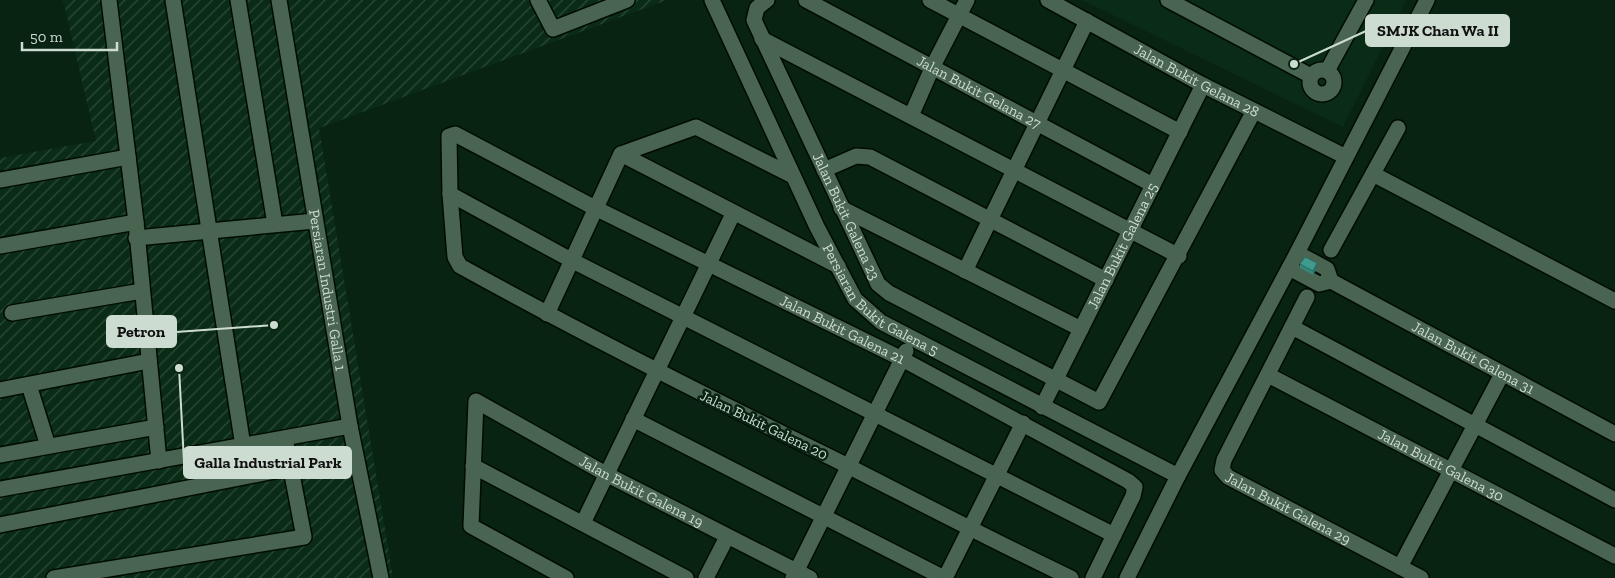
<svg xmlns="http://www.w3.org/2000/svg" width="1615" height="578" font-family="'Zilla Slab',serif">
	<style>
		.built { fill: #0a2c17 }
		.industrial { fill: url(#industrial-furrows) }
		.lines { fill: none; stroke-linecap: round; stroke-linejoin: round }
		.minor-casing { stroke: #000c01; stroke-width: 18 }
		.minor { stroke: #496450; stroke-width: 15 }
		.wall { fill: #358579 }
		.shaded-wall { fill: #2b6c63 }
		.building { fill: #3e9b8d; stroke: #2b6c63 }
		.labels { text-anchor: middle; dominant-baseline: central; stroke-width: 5; stroke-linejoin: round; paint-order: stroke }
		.street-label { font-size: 15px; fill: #cddcd0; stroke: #092313 }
		.leader { fill: none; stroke: #cddcd0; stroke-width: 2 }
		.callout-dot { fill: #cddcd0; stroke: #092313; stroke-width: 2 }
		.callout { fill: #cddcd0; stroke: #cddcd0; stroke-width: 2 }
		.callout-label { font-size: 16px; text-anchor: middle; font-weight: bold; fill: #111 }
	</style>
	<defs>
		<pattern id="industrial-furrows" width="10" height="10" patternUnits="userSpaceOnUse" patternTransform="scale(1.25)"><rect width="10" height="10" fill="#0a2c17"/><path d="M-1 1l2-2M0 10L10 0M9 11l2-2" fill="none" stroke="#2c4a38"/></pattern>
	</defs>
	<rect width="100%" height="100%" fill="#092313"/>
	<!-- built -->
	<path class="built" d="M1082,0H1406L1343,127Z"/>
	<!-- industrial -->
	<path class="industrial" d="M63,0H667L319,128L393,578H0V158L96,141Z"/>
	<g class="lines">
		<!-- minor casing -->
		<g class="minor-casing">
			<g id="minor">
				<path d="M109,0L136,222L159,461"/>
				<path d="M173,0L243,446"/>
				<path d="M238,0L275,224"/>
				<path id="s1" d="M279,0L350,426L381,578"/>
				<path d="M538,0L553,29L627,0"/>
				<path id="s2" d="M712,0L817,227L855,299L881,322L1178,476"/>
				<path id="s3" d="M767,0L757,8L754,20L878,284L889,293L1099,402L1254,111"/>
				<path id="s4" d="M806,0L1153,185"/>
				<path d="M930,0L1180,132"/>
				<path id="s5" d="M1048,0L1203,85L1346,157"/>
				<path d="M1168,0L1311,76"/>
				<path d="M762,39L1179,256"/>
				<circle cx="1322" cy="82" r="12"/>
				<path d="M1327,71L1366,0"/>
				<path d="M911,116L933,66L967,0"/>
				<path d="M621,154L838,266"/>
				<path d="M824,170L856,156L870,157L1106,280"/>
				<path d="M1373,174L1615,301"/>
				<path d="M0,180L128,157"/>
				<path d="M450,194L571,260L1114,535"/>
				<path d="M841,208L1081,329"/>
				<path d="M136,238L315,221"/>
				<path d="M0,246L136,222"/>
				<path d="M1331,250L1398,128"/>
				<path d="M1297,253L1327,269L1331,281"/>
				<path id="s6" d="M1289,268L1319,284L1331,281L1615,434"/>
				<path d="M965,271L1087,21"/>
				<path id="s7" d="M1307,297L1224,460L1222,470L1228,477L1421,578"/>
				<path d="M12,313L142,291"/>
				<path d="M547,314L621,154L696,127L793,176"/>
				<path d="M1292,327L1615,500"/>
				<path id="s8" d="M1268,375L1615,556"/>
				<path d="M29,385L48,446"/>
				<path d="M0,390L149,361"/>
				<path id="s9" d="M1042,407L1203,85"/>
				<path d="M633,419L944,578"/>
				<path d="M0,455L156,427"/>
				<path d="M473,466L686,578"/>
				<path d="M0,489L350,426"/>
				<path d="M583,523L733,214"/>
				<path d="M0,525L290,468"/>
				<path d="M1400,567L1502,374"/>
				<path d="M54,578L304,537L285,438"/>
				<path id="s10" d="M566,578L471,526L476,401L606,474L810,578"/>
				<path d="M706,578L727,537"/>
				<path d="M793,578L906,351"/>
				<path d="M945,578L1023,423"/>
				<path id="s11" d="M1071,578C991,540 913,499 834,459C708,397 583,334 460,266L455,257L450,194L449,136L455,134L595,208L902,359L1128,481L1135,487L1133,496L1093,578"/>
				<path d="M1127,578L1178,476L1297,253L1427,0"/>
			</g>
		</g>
		<!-- minor -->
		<use href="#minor" class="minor"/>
	</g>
	<!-- wall -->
	<path class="wall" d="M1300,264L1317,268L1313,275L1300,268Z"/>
	<!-- shaded-wall -->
	<path class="shaded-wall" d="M1317,263V268L1313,275V271Z"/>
	<!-- building -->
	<path class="building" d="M1305,257L1317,263L1313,271L1300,264Z"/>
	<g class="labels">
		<!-- street labels -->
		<g class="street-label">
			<text stroke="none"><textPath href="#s5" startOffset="169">Jalan Bukit Gelana 28</textPath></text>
			<text stroke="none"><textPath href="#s4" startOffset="196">Jalan Bukit Gelana 27</textPath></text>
			<text stroke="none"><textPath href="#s3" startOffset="242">Jalan Bukit Galena 23</textPath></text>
			<text stroke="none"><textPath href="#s9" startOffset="180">Jalan Bukit Galena 25</textPath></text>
			<text stroke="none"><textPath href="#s1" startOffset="294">Persiaran Industri Galla 1</textPath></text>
			<text stroke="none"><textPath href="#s2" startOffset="350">Persiaran Bukit Galena 5</textPath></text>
			<text stroke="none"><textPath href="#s11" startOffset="1258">Jalan Bukit Galena 21</textPath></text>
			<text stroke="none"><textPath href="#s6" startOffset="208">Jalan Bukit Galena 31</textPath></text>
			<text transform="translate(764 425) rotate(26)">Jalan Bukit Galena 20</text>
			<text stroke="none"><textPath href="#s8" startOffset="195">Jalan Bukit Galena 30</textPath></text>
			<text stroke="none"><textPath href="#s10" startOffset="422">Jalan Bukit Galena 19</textPath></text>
			<text stroke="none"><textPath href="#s7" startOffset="270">Jalan Bukit Galena 29</textPath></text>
		</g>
	</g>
	<!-- callouts -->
	<path class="leader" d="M1294 64L1366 31M274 325L176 332M179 368L184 462"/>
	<g class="callout-dot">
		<circle cx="1294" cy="64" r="5"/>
		<circle cx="274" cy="325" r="5"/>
		<circle cx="179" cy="368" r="5"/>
	</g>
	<g class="callout">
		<rect x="1366" y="15" width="143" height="31" rx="5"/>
		<rect x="107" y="316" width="69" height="31" rx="5"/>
		<rect x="184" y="447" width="167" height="31" rx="5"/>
	</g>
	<g class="callout-label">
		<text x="1438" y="36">SMJK Chan Wa II</text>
		<text x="141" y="337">Petron</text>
		<text x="268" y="468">Galla Industrial Park</text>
	</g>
	<!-- scale -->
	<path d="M22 42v8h95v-8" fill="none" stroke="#cddcd0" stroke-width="2.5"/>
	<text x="30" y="42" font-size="15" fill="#cddcd0" stroke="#092313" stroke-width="4" paint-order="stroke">50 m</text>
</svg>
